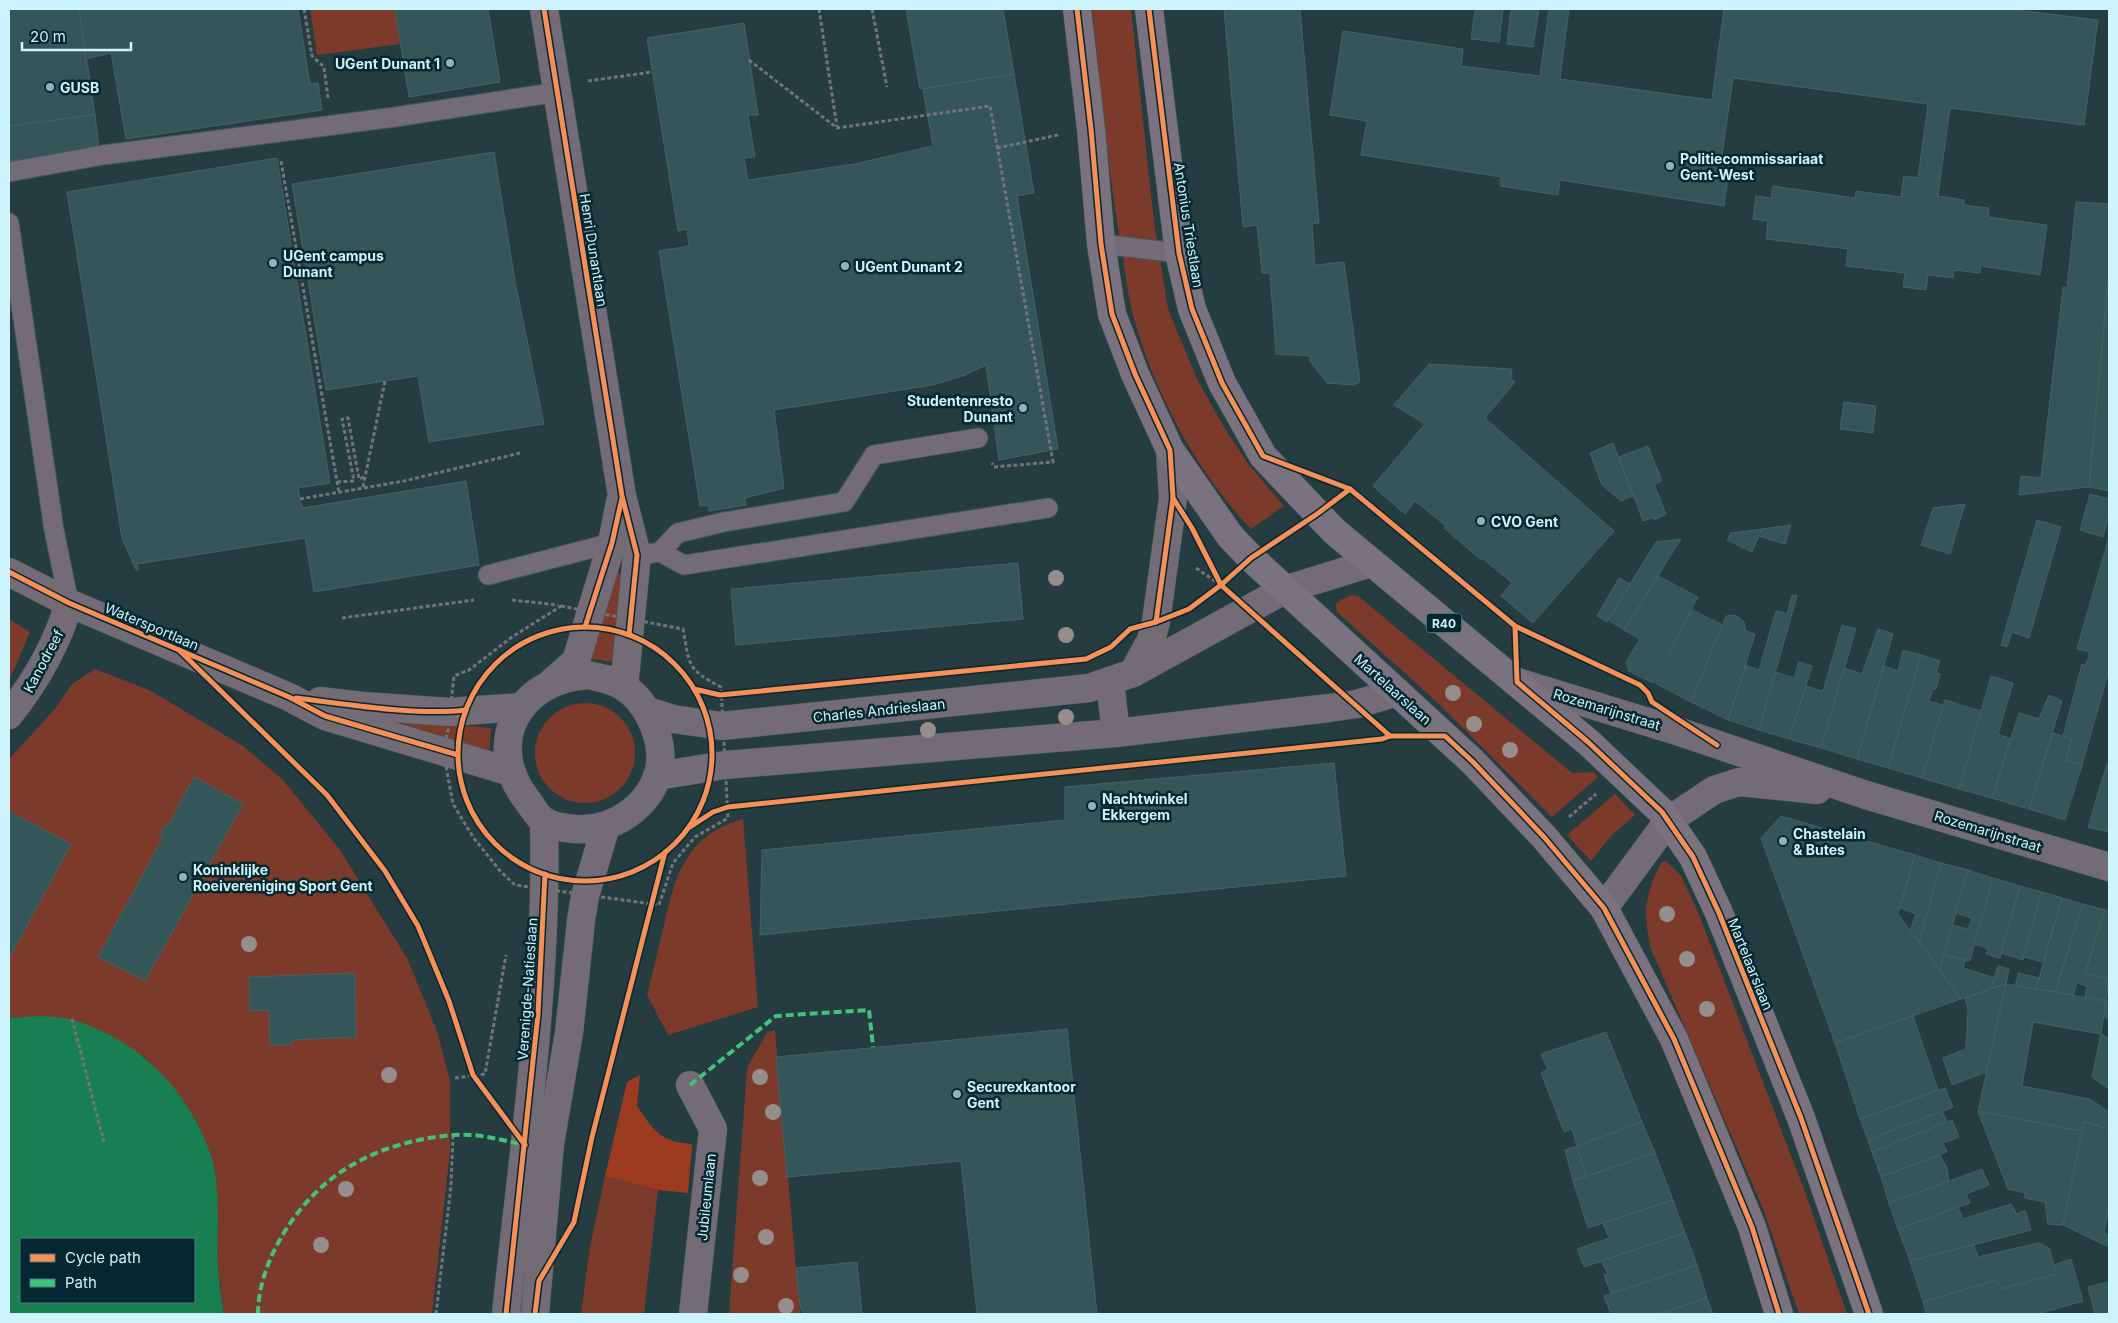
<svg xmlns="http://www.w3.org/2000/svg" width="2118" height="1323" font-family="Inter,sans-serif">
	<style>
		.green { fill: #7c3b2a }
		.forest { fill: #9c3b1f }
		.water { fill: #188050; fill-rule: evenodd }
		.building { fill: #355658; stroke: #456163 }
		.lines { fill: none; stroke-linecap: round; stroke-linejoin: round }
		.service-casing { stroke: #42585d; stroke-width: 21 }
		.minor-casing { stroke: #42585d; stroke-width: 29 }
		.tertiary-casing { stroke: #42585d; stroke-width: 29 }
		.primary-casing { stroke: #42585d; stroke-width: 29 }
		.path { stroke: #73737c; stroke-width: 3; stroke-dasharray: 4 2.5; stroke-linecap: butt }
		.service { stroke: #736b75; stroke-width: 19 }
		.minor { stroke: #736b75; stroke-width: 28 }
		.tertiary { stroke: #736b75; stroke-width: 28 }
		.primary { stroke: #7a727f; stroke-width: 28 }
		.quiet { stroke: #40c37c; stroke-width: 4; stroke-dasharray: 8 4; stroke-linecap: butt }
		.cycleway-casing { stroke: #052830; stroke-width: 8 }
		.cycleway { stroke: #f78f57; stroke-width: 5 }
		.tree { fill: #958e8c }
		.poi-dot { fill: #92b3bb; stroke: #052830; stroke-width: 2 }
		.labels { text-anchor: middle; dominant-baseline: central; stroke-width: 5; stroke-linejoin: round; paint-order: stroke }
		.shield { fill: #052830; stroke: #91b6c0; stroke-width: 1 }
		.shield-label { font-size: 12px; font-weight: bold; fill: #cdf3fd }
		.poi-label { font-size: 14px; font-weight: bold; fill: #cdf3fd; stroke: #052830; text-anchor: start }
		.street-label { font-size: 14px; fill: #cdf3fd; stroke: #052830 }
	</style>
	<rect width="100%" height="100%" fill="#253c41"/>
	<!-- green -->
	<g class="green">
		<path d="M310,9H395L400,44L317,55Z"/>
		<path d="M1092,9H1131L1154,222L1168,309L1197,379L1225,429L1249,465L1284,506L1251,529C1196,471 1156,395 1134,319C1128,298 1126,274 1122,252C1108,172 1101,90 1092,9Z"/>
		<path d="M614,573L623,574L616,659L611,662L592,659L589,655Z"/>
		<path d="M1352,595L1358,596L1572,773L1594,772L1598,777L1552,817L1437,702L1337,612L1336,604L1340,600Z"/>
		<path d="M9,619L30,632L9,681Z"/>
		<path d="M95,669L149,690L243,746L282,779L340,850L408,960L438,1034L450,1081V1151L432,1314H224L218,1270L217,1198L211,1157L193,1115L166,1079L144,1057L39,1016L9,1018V759L55,709L72,684Z"/>
		<circle cx="585" cy="753" r="50"/>
		<path d="M406,719L491,728L490,748L485,753L403,727V722Z"/>
		<path d="M1615,794L1635,815L1611,836L1591,861L1567,835Z"/>
		<path d="M743,819L758,1007L668,1035L647,995C653,971 659,946 665,921C677,870 688,835 743,819Z"/>
		<path d="M1666,861L1681,876L1698,912L1805,1192L1847,1314H1799L1764,1211L1651,949C1643,913 1644,896 1661,863Z"/>
		<path d="M775,1030L800,1314H729L747,1068L767,1032Z"/>
		<path d="M605,1176L658,1190L644,1314H581L590,1247Z"/>
	</g>
	<!-- forest -->
	<path class="forest" d="M640,1075L637,1106C654,1131 661,1142 692,1144L688,1193L658,1190L605,1176L627,1082Z"/>
	<!-- water -->
	<path class="water" d="M39,1016C50,1017 63,1017 73,1020C138,1039 190,1091 211,1156C222,1191 216,1232 218,1269C219,1284 222,1299 224,1314H9V1018ZM21,1239H194V1302H21Z"/>
	<!-- building -->
	<g class="building">
		<path d="M9,9H79L95,115L9,126Z"/>
		<path d="M79,9H298L310,84L318,83L322,110L126,139L111,53L86,59Z"/>
		<path d="M395,9H488L500,82L409,97Z"/>
		<path d="M906,9H1003L1014,74L920,89Z"/>
		<path d="M1224,9H1300L1319,223L1312,224L1315,265L1344,262L1360,382L1353,385L1327,383L1310,361V356L1276,354L1270,273H1262L1257,225L1243,227Z"/>
		<path d="M1475,9H1503L1499,42L1471,39Z"/>
		<path d="M1511,9H1539L1533,47L1507,44Z"/>
		<path d="M1549,9H1569L1560,79L1712,100L1724,9H2009L2098,20L2084,125L1950,108L1938,196L1964,200V205L1989,208L1988,217L2047,225L2040,275L1981,266L1980,273L1954,270L1953,278L1928,275L1926,290L1903,287L1905,273L1846,266L1848,249L1766,239L1768,221L1753,219L1756,196L1771,198L1773,186L1855,198L1856,191L1901,197L1904,176L1918,178L1928,104L1733,78L1721,162L1730,163L1724,206L1560,180L1558,195L1500,186L1501,177L1361,155L1367,121L1330,115L1343,31L1463,49L1461,66L1540,76Z"/>
		<path d="M744,23L758,115H748L755,157L744,158L748,180L854,164L933,146L923,89L1014,74L1034,193L1017,196L1058,449L999,460L986,365L963,376L933,385L774,410L784,488L745,498L746,505L709,511L708,505L700,506L659,251L689,246L687,229L678,231L647,38Z"/>
		<path d="M95,115L99,149L9,161V126Z"/>
		<path d="M494,152L515,281L544,424L429,442L418,376L326,390L292,184Z"/>
		<path d="M277,158L330,483L298,488L302,508L466,481L479,565L314,592L305,538L137,564L138,570H136L122,538L67,192Z"/>
		<path d="M2076,202L2109,204V272L2089,487L2019,495L2021,476L2041,478L2063,287L2067,288Z"/>
		<path d="M2109,272V491L2089,487Z"/>
		<path d="M1429,364L1512,369L1511,379L1515,382L1485,418L1614,531L1533,623L1501,596L1512,583L1482,558L1481,560L1444,528L1446,526L1415,501L1405,514L1373,486L1425,424L1394,405Z"/>
		<path d="M1844,402L1876,406L1873,433L1840,429Z"/>
		<path d="M1613,443L1633,496L1621,501L1602,485L1590,453Z"/>
		<path d="M1648,446L1662,481L1654,484L1666,514L1654,520V517L1643,521L1619,457Z"/>
		<path d="M2090,494L2109,499V514L2103,537L2080,530Z"/>
		<path d="M1965,504L1950,554L1921,545L1933,508Z"/>
		<path d="M2037,520L2061,527L2029,638L2012,632L2007,647L2001,645Z"/>
		<path d="M1791,525L1785,544L1759,536L1762,529Z"/>
		<path d="M1762,529L1752,552L1727,540L1731,533Z"/>
		<path d="M2109,537V670L2082,765L2066,760L2072,739L2063,736L2082,664L2086,665L2090,652L2077,649Z"/>
		<path d="M1681,539L1624,630L1608,620L1656,542Z"/>
		<path d="M1018,563L1023,619L736,645L731,589Z"/>
		<path d="M1658,576L1698,597L1653,683L1629,671L1626,662L1640,639L1624,630Z"/>
		<path d="M1619,578L1630,584L1607,622L1597,616Z"/>
		<path d="M1792,595L1797,596L1759,730L1728,720L1746,665L1759,670L1776,611L1787,614Z"/>
		<path d="M1692,610L1723,625L1691,702L1655,683Z"/>
		<path d="M1735,615L1744,622L1746,631L1755,634L1728,720L1691,702L1726,616Z"/>
		<path d="M1842,625L1856,629L1821,748L1789,739L1806,686L1823,691Z"/>
		<path d="M1878,629L1893,634L1857,759L1821,748L1844,668L1862,674Z"/>
		<path d="M1903,650L1921,655L1888,768L1857,759L1884,666L1898,671Z"/>
		<path d="M1921,655L1940,661L1936,673L1940,674L1936,689H1933L1929,701L1943,705L1922,778L1888,768Z"/>
		<path d="M1799,662L1812,666L1789,739L1759,730L1775,672L1794,678Z"/>
		<path d="M1991,676L2013,683L1998,734L2011,739L1992,798L1959,789Z"/>
		<path d="M2049,695L2062,701L2029,809L1992,798L2019,713L2039,719Z"/>
		<path d="M1945,700L1981,711L1959,789L1922,778Z"/>
		<path d="M2053,733L2072,739L2066,760L2082,765L2065,820L2029,809Z"/>
		<path d="M1334,763L1346,876L760,935L762,850L1065,820V787Z"/>
		<path d="M2107,764H2109V824L2107,832L2088,827Z"/>
		<path d="M194,777L243,804L145,981L98,957L163,837L160,834L165,825L168,826Z"/>
		<path d="M9,811L71,844L9,959Z"/>
		<path d="M1781,816L1915,855L1898,914L1961,999L1835,1043L1761,838Z"/>
		<path d="M1915,855L1941,863L1919,942L1910,931L1916,914L1900,908Z"/>
		<path d="M1941,863L1968,870L1940,970L1919,942Z"/>
		<path d="M1968,870L1993,878L1970,961L1944,955L1952,925L1968,929L1972,918L1955,913Z"/>
		<path d="M1993,878L2020,886L2000,958L1986,954L1988,949L1974,944Z"/>
		<path d="M2020,886L2042,892L2023,960L2001,953Z"/>
		<path d="M2042,892L2062,898L2043,962L2023,957Z"/>
		<path d="M2062,898L2083,904L2055,992L2036,989Z"/>
		<path d="M2083,904L2105,910L2085,973L2109,979L2106,1001L2085,998L2087,986L2077,983L2073,995L2055,992Z"/>
		<path d="M2105,910L2109,911V979L2085,973Z"/>
		<path d="M1944,955L1965,960L1963,968L1995,978L1992,988L1961,999L1940,970Z"/>
		<path d="M1998,966L2009,969L2006,984L1991,988Z"/>
		<path d="M355,973L356,1037L292,1040V1045H270L269,1010L250,1011L249,977Z"/>
		<path d="M2019,973L2039,978L2036,989L2015,986Z"/>
		<path d="M2006,984L2106,1001L2101,1034L2033,1022L2022,1086L2090,1099L2109,1112V1129L2084,1122L2082,1131L1978,1111Z"/>
		<path d="M2006,984L1986,1072L1952,1085L1943,1058L1966,1049L1968,1010L1965,998Z"/>
		<path d="M2106,1001L2109,1002V1020L2104,1016Z"/>
		<path d="M1913,1016L1938,1090L1860,1119L1835,1043Z"/>
		<path d="M1067,1029L1097,1314H977L961,1161L787,1177L776,1057Z"/>
		<path d="M1606,1032L1642,1122L1577,1146L1572,1129L1564,1132L1541,1073L1548,1069L1541,1054Z"/>
		<path d="M2101,1034L2109,1039V1089L2092,1077Z"/>
		<path d="M1945,1088L1953,1107L1868,1140L1860,1119Z"/>
		<path d="M1942,1111L1947,1122L1872,1152L1868,1140Z"/>
		<path d="M1978,1111L2082,1131L2063,1225L2048,1224L2045,1202L2025,1198V1193L2008,1189Z"/>
		<path d="M1952,1120L1959,1137L1943,1143L1947,1152L1881,1177L1872,1152Z"/>
		<path d="M1642,1122L1655,1153L1586,1176L1577,1146Z"/>
		<path d="M2084,1122L2109,1129V1206L2104,1233L2109,1235V1247L2063,1225Z"/>
		<path d="M1577,1146L1586,1176L1573,1181L1565,1150Z"/>
		<path d="M1655,1153L1673,1200L1588,1228L1573,1181Z"/>
		<path d="M1940,1155L1947,1168L1949,1181L1889,1203L1881,1177Z"/>
		<path d="M1982,1169L1989,1185L1966,1194L1970,1203L1898,1229L1889,1203Z"/>
		<path d="M1673,1200L1685,1233L1584,1267L1577,1249L1609,1238L1603,1223Z"/>
		<path d="M2011,1204L2017,1214L2025,1210L2031,1230L1910,1261L1898,1229L1958,1207L1963,1219Z"/>
		<path d="M1685,1233L1697,1265L1611,1294L1604,1275L1608,1274L1601,1261Z"/>
		<path d="M2038,1243L2049,1248L2057,1274L2001,1289L1997,1280L1923,1302L1910,1261L1974,1245L1978,1257Z"/>
		<path d="M2071,1259L2083,1301L2038,1314H1926L1923,1302L1997,1280L2001,1289L2057,1274L2054,1265Z"/>
		<path d="M857,1262L862,1314H803L800,1306L796,1268Z"/>
		<path d="M1697,1265L1707,1298L1659,1314H1611L1604,1296Z"/>
		<path d="M2109,1282V1314H2095L2088,1287Z"/>
		<path d="M1707,1298L1713,1314H1659Z"/>
	</g>
	<g class="lines">
		<!-- service casing -->
		<g class="service-casing">
			<g id="service">
				<path d="M9,172L103,155L395,117L558,92"/>
				<path d="M9,223L54,530L69,603"/>
				<path d="M1101,244L1179,253"/>
				<path d="M660,552L684,565L1048,508"/>
				<path d="M648,554L660,552L678,533L724,522L844,502L874,455L978,438"/>
				<path d="M488,575L612,543"/>
			</g>
		</g>
		<!-- minor casing -->
		<g class="minor-casing">
			<g id="minor">
				<path d="M9,715C36,681 57,645 69,603"/>
				<path d="M690,1085L713,1129L693,1314"/>
			</g>
		</g>
		<!-- tertiary casing -->
		<g class="tertiary-casing">
			<g id="tertiary">
				<path d="M544,9L622,496L637,555L624,687"/>
				<path d="M9,572L69,603L289,697L325,716L511,772"/>
				<path d="M1133,673L1151,640L1156,622L1173,498L1170,450"/>
				<path d="M588,675C600,678 614,680 624,687C650,704 668,747 657,777C646,807 616,828 584,829C574,830 553,827 544,821C537,817 532,806 527,800C483,743 519,679 588,675Z"/>
				<path d="M552,682L576,661L612,543L620,502"/>
				<path d="M1110,682L1116,733"/>
				<path d="M1517,682L1677,731L1866,795L2109,867"/>
				<path d="M320,701L363,706L449,712L522,707"/>
				<path d="M648,711L673,719L722,726L1089,688L1133,673L1284,590L1371,563"/>
				<path d="M657,776L725,765L1116,733L1329,708L1357,704L1397,692"/>
				<path d="M1604,908L1668,821L1714,790L1739,782L1817,790"/>
				<path d="M506,1314C523,1150 548,987 544,821"/>
				<path d="M535,1314L550,1144L569,1033L581,921L585,896L606,826"/>
			</g>
		</g>
		<!-- primary casing -->
		<g class="primary-casing">
			<g id="primary">
				<path d="M1077,9L1091,129L1101,244L1112,314L1135,374L1170,450L1230,536L1251,558L1473,762L1544,837L1604,908L1674,1039L1752,1227L1779,1314"/>
				<path d="M1149,9L1179,253L1192,309L1222,383L1263,456L1334,531L1588,742L1662,812L1693,857L1719,913L1801,1118L1869,1314"/>
			</g>
		</g>
		<!-- path -->
		<g class="path">
			<path d="M304,9L312,56L324,67L328,98"/>
			<path d="M819,9L837,127"/>
			<path d="M872,9L887,87"/>
			<path d="M749,60L837,128L990,106L1053,462L994,467L992,463"/>
			<path d="M588,81L652,72"/>
			<path d="M997,148L1058,135"/>
			<path d="M281,161L339,493"/>
			<path d="M337,482L354,481L342,419L348,418L359,479L364,477"/>
			<path d="M363,487L385,381"/>
			<path d="M300,499L404,481L520,453"/>
			<path d="M1196,568L1221,585"/>
			<path d="M512,600L558,605"/>
			<path d="M561,606L683,629C690,665 686,669 721,687L728,818L695,837L673,863L659,905L515,885L500,871L473,837L453,804L443,750L448,730L454,676L469,670L512,637Z"/>
			<path d="M342,618L474,600"/>
			<path d="M1569,817L1596,794"/>
			<path d="M72,1019L104,1142"/>
			<path d="M455,1078L485,1074L506,955"/>
			<path d="M436,1314L451,1186L453,1135"/>
		</g>
		<!-- service -->
		<use href="#service" class="service"/>
		<!-- minor -->
		<use href="#minor" class="minor"/>
		<!-- tertiary -->
		<use href="#tertiary" class="tertiary"/>
		<!-- primary -->
		<use href="#primary" class="primary"/>
		<!-- quiet -->
		<g class="quiet">
			<path d="M690,1085L776,1016L869,1010L873,1047"/>
			<path d="M258,1314C258,1265 292,1210 330,1180C363,1153 411,1138 454,1135C478,1133 501,1140 525,1145"/>
		</g>
		<!-- cycleway casing -->
		<g class="cycleway-casing">
			<g id="cycleway">
				<path d="M544,9L622,496L637,555L629,635"/>
				<path d="M1077,9L1091,129L1101,244L1112,314L1135,374L1170,450L1173,498L1156,622"/>
				<path d="M1149,9L1179,253L1192,309L1222,383L1263,456L1350,489L1515,626L1517,682L1588,742L1662,812L1693,857L1719,913L1801,1118L1869,1314"/>
				<path d="M1173,498L1192,528L1221,585L1390,736"/>
				<path d="M9,572L69,603L289,697L325,716L458,755"/>
				<path d="M1515,626L1640,685L1648,693L1652,702L1717,745"/>
				<circle cx="585" cy="754" r="127"/>
				<path d="M585,627L612,543L622,498"/>
				<path d="M179,650L327,795L385,871L418,926L449,1001L473,1075L525,1145"/>
				<path d="M694,689L720,695L1086,659L1111,647L1130,629L1156,622L1189,609L1221,585L1251,558L1317,514L1350,489"/>
				<path d="M296,698C347,704 415,716 466,710"/>
				<path d="M690,827L713,812L728,807L1382,739L1390,736H1445L1473,762L1544,837L1604,908L1674,1039L1752,1227L1779,1314"/>
				<path d="M506,1314L538,1014L545,874"/>
				<path d="M535,1314L539,1281L574,1222L592,1137L665,852"/>
			</g>
		</g>
		<!-- cycleway -->
		<use href="#cycleway" class="cycleway"/>
	</g>
	<!-- trees -->
	<g class="tree">
		<circle cx="1056" cy="578" r="8"/>
		<circle cx="1066" cy="635" r="8"/>
		<circle cx="1453" cy="693" r="8"/>
		<circle cx="1066" cy="717" r="8"/>
		<circle cx="1474" cy="724" r="8"/>
		<circle cx="928" cy="730" r="8"/>
		<circle cx="1510" cy="750" r="8"/>
		<circle cx="1667" cy="914" r="8"/>
		<circle cx="249" cy="944" r="8"/>
		<circle cx="1687" cy="959" r="8"/>
		<circle cx="1707" cy="1009" r="8"/>
		<circle cx="389" cy="1075" r="8"/>
		<circle cx="760" cy="1077" r="8"/>
		<circle cx="773" cy="1112" r="8"/>
		<circle cx="760" cy="1178" r="8"/>
		<circle cx="346" cy="1189" r="8"/>
		<circle cx="766" cy="1237" r="8"/>
		<circle cx="321" cy="1245" r="8"/>
		<circle cx="741" cy="1275" r="8"/>
		<circle cx="786" cy="1306" r="8"/>
	</g>
	<!-- markers -->
	<g class="poi-dot">
		<circle cx="450" cy="63" r="5"/>
		<circle cx="50" cy="87" r="5"/>
		<circle cx="1670" cy="166" r="5"/>
		<circle cx="273" cy="263" r="5"/>
		<circle cx="845" cy="266" r="5"/>
		<circle cx="1023" cy="408" r="5"/>
		<circle cx="1481" cy="521" r="5"/>
		<circle cx="1092" cy="806" r="5"/>
		<circle cx="1783" cy="841" r="5"/>
		<circle cx="183" cy="877" r="5"/>
		<circle cx="957" cy="1094" r="5"/>
	</g>
	<g class="labels">
		<!-- shield labels -->
		<rect class="shield" x="1426.5" y="613.5" width="35" height="19" rx="4"/>
		<g class="shield-label">
			<text x="1444" y="623">R40</text>
		</g>
		<!-- poi labels -->
		<g class="poi-label">
			<text x="440" y="63" text-anchor="end">UGent Dunant 1</text>
			<text x="60" y="87">GUSB</text>
			<text x="1680" y="158">Politiecommissariaat<tspan x="1680" dy="16">Gent-West</tspan></text>
			<text x="283" y="255">UGent campus<tspan x="283" dy="16">Dunant</tspan></text>
			<text x="855" y="266">UGent Dunant 2</text>
			<text x="1013" y="400" text-anchor="end">Studentenresto<tspan x="1013" dy="16">Dunant</tspan></text>
			<text x="1491" y="521">CVO Gent</text>
			<text x="1102" y="798">Nachtwinkel<tspan x="1102" dy="16">Ekkergem</tspan></text>
			<text x="1793" y="833">Chastelain<tspan x="1793" dy="16">&amp; Butes</tspan></text>
			<text x="193" y="869">Koninklijke<tspan x="193" dy="16">Roeivereniging Sport Gent</tspan></text>
			<text x="967" y="1086">Securexkantoor<tspan x="967" dy="16">Gent</tspan></text>
		</g>
		<!-- street labels -->
		<g class="street-label">
			<text transform="translate(1189 225) rotate(81)">Antonius Triestlaan</text>
			<text transform="translate(594 250) rotate(81)">Henri Dunantlaan</text>
			<text transform="translate(152 626) rotate(23)">Watersportlaan</text>
			<text transform="translate(43 661) rotate(-62)">Kanodreef</text>
			<text transform="translate(1393 689) rotate(42)">Martelaarslaan</text>
			<text transform="translate(1607 709) rotate(17)">Rozemarijnstraat</text>
			<text transform="translate(879 710) rotate(-6)">Charles Andrieslaan</text>
			<text transform="translate(1988 831) rotate(17)">Rozemarijnstraat</text>
			<text transform="translate(1751 964) rotate(68)">Martelaarslaan</text>
			<text transform="translate(527 989) rotate(-86)">Verenigde-Natieslaan</text>
			<text transform="translate(706 1197) rotate(-84)">Jubileumlaan</text>
		</g>
	</g>
	<!-- border -->
	<rect width="2118" height="1323" fill="none" stroke="#cdf3fd" stroke-width="20"/>
	<!-- legend -->
	<rect x="20" y="1238" width="175" height="65" fill="#052830" stroke="#557982"/>
	<rect x="30" y="1254" width="25" height="8" fill="#f78f57" stroke="#557982"/>
	<text x="65" y="1263" font-size="15" fill="#cdf3fd">Cycle path</text>
	<rect x="30" y="1279" width="25" height="8" fill="#40c37c" stroke="#557982"/>
	<text x="65" y="1288" font-size="15" fill="#cdf3fd">Path</text>
	<!-- scale -->
	<path d="M22 42v8h109v-8" fill="none" stroke="#cdf3fd" stroke-width="2.5"/>
	<text x="30" y="42" font-size="15" fill="#cdf3fd" stroke="#052830" stroke-width="4" paint-order="stroke">20 m</text>
</svg>
